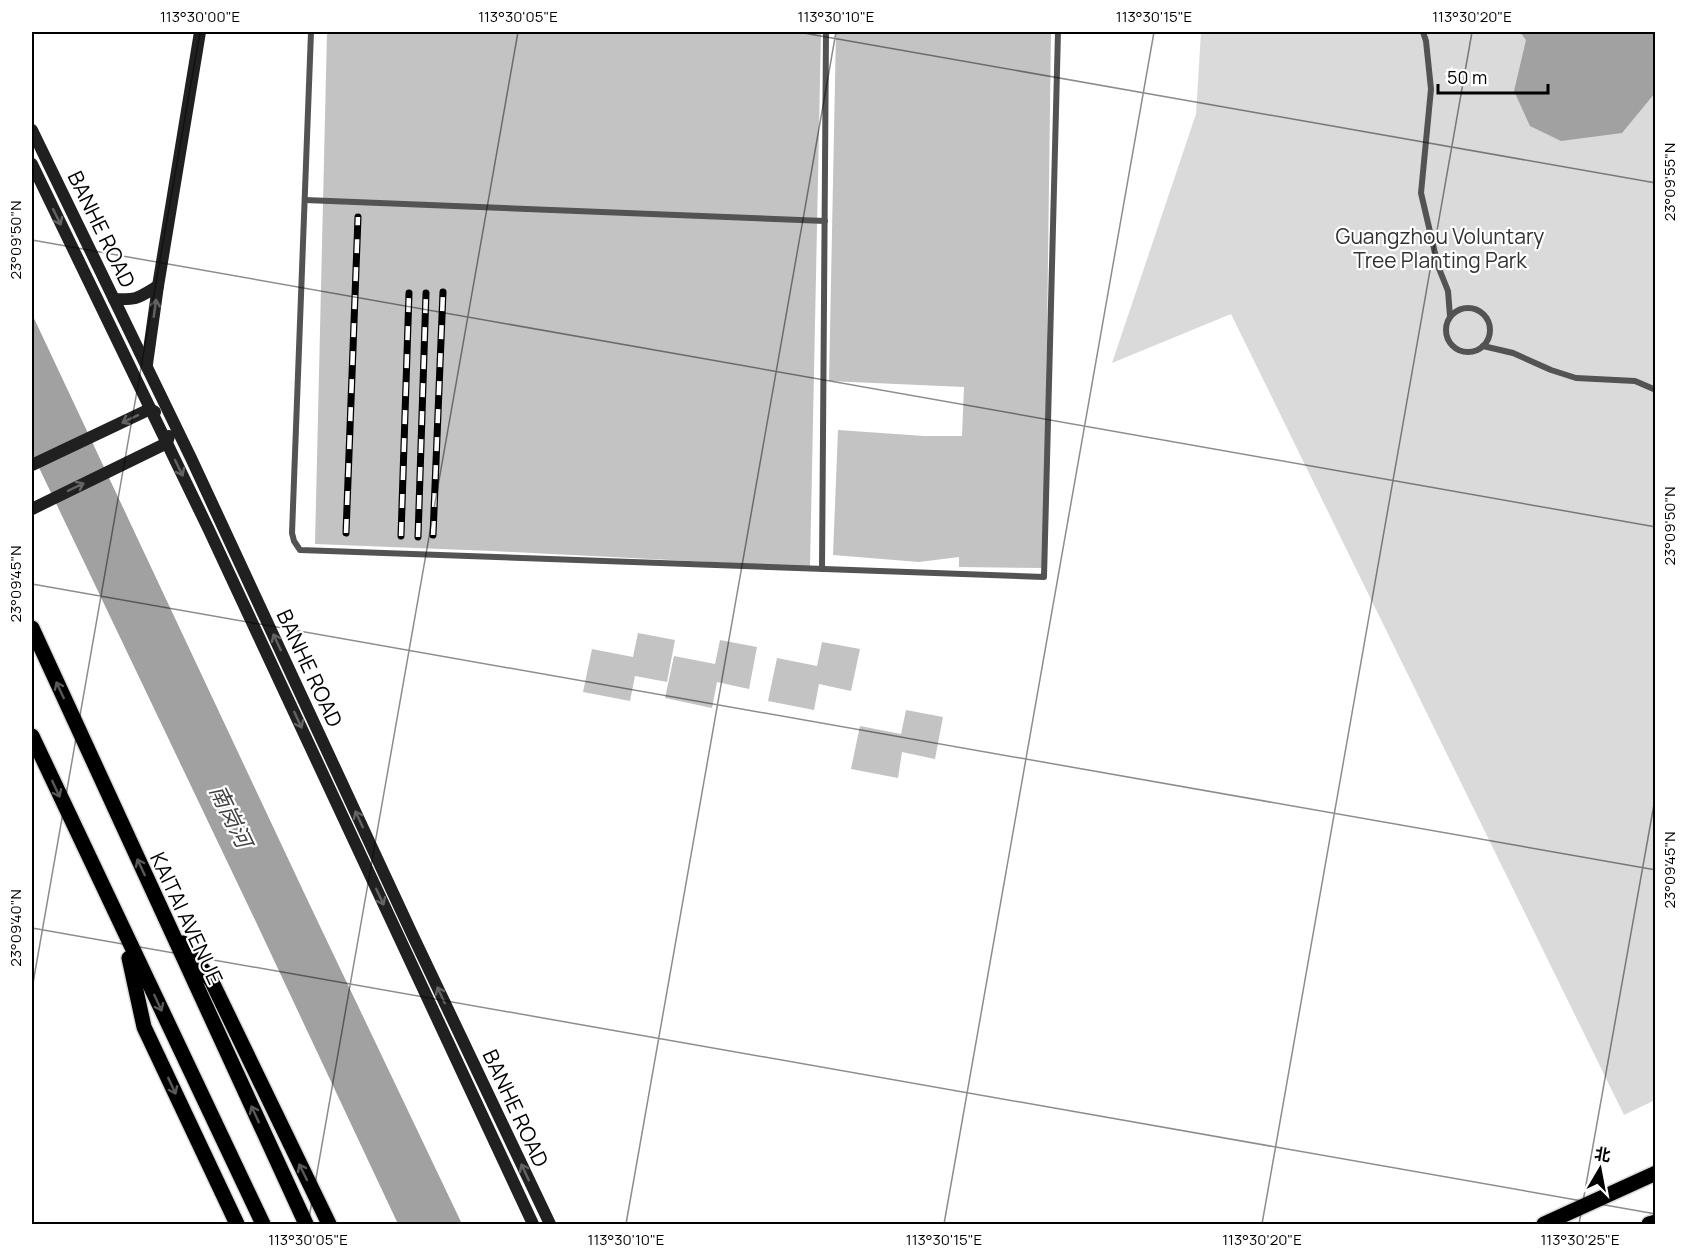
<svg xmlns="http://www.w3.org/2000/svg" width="1687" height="1256" font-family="Manrope,'Noto Sans SC',sans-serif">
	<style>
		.green { fill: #dadada }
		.water { fill: #a1a1a1 }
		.building { fill: #c3c3c3 }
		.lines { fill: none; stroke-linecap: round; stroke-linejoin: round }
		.primary-casing { stroke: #dbdbdb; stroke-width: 18 }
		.lane { stroke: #535353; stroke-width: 6 }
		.secondary { stroke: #202020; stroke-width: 12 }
		.primary { stroke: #000; stroke-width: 15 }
		.rail-casing { stroke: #000; stroke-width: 7 }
		.rail { stroke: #fff; stroke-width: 4.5; stroke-dasharray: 14; stroke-linecap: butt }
		.oneway { stroke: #636363 }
		.oneway2 { stroke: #595959 }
		.ticks { fill: none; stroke: #000; stroke-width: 1.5; stroke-opacity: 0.45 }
		.labels { text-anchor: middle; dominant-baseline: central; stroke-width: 4.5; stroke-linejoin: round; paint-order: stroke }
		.street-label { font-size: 21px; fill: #000; stroke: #fff }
		.park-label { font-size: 21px; fill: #313131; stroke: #fff }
		.water-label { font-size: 22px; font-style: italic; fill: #424242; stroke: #fff }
		.neatline { fill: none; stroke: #000; stroke-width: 2 }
		.ticks-label { font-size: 15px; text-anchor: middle; fill: #000 }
	</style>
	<rect width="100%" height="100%" fill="#fff"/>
	<!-- green -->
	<path class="green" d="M1201,32H1655V1100L1624,1115L1231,314L1112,363L1196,114Z"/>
	<!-- water -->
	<g class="water">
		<path d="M1520,32H1655V93L1622,133L1561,141L1530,126L1514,91L1526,40Z"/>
		<path d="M32,314L307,899L462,1224H398L256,922L32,453Z"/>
	</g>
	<!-- building -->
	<g class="building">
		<path d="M327,32H821L810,567L492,551L315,544Z"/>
		<path d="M836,32H1051L1044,568L959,567V557L919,562L833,555L838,430L924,436H962L964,387L829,381Z"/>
		<path d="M638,633L675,640L667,682L635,676L630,701L583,692L592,649L633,657Z"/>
		<path d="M720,640L757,647L749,689L717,682L712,708L665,698L674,656L715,664Z"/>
		<path d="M822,642L860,649L851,691L819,684L814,710L768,701L777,658L817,666Z"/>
		<path d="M906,710L943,717L935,759L902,752L898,778L851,769L860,726L901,734Z"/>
	</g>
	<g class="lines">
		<!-- primary casing -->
		<g class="primary-casing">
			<g id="primary">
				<path d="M32,628L306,1224"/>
				<path d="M32,736L263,1224"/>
				<path d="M183,943L212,982L329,1224"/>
				<path d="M129,958L144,1027L237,1224"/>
				<path d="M1544,1224L1656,1173"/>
				<path d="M1649,1224L1656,1222"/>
			</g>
		</g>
		<!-- lane -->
		<g class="lane">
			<path d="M311,32L292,533L294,541L300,550L1044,577L1058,32"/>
			<path d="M1423,32L1426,41L1431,89L1421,193L1438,266L1448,291L1450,316"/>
			<path d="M305,200L825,221"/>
			<circle cx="1468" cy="330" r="22"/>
			<path d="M1483,346L1513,353L1551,370L1576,378L1635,381L1656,390"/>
			<path d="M822,569L826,32"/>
		</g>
		<!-- secondary -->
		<g class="secondary">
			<path d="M32,130L191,458L413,936L550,1224"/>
			<path d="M32,164L208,528L533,1224"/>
			<path d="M158,286L200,32"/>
			<path d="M114,299C138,300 138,298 158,286L147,364"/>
			<path d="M32,465L150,409L155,412"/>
			<path d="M32,509L167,443L169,436"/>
		</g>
		<!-- primary -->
		<use href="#primary" class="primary"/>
		<!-- rail casing -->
		<g class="rail-casing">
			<g id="rail">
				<path d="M346,533L358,217"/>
				<path d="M433,535L443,292"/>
				<path d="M401,536L409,293"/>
				<path d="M418,537L426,293"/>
			</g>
		</g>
		<!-- rail -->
		<use href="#rail" class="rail"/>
	</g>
	<!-- one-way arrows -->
	<defs><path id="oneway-shaft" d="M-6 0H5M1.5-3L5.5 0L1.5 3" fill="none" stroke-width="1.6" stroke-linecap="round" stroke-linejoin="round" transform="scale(1.5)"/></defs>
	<g class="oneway">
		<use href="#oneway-shaft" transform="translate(57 217) rotate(64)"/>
		<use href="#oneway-shaft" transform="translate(155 308) rotate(-82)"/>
		<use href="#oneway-shaft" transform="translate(130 419) rotate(155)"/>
		<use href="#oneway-shaft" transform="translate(179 468) rotate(64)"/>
		<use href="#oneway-shaft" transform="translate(76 487) rotate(-26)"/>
		<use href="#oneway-shaft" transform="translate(277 642) rotate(-115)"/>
		<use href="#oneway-shaft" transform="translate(298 720) rotate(65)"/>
		<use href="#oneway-shaft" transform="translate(359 819) rotate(-115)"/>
		<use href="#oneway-shaft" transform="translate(380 897) rotate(65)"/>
		<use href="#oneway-shaft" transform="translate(441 995) rotate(-115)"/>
		<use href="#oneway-shaft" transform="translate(525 1172) rotate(-115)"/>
	</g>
	<g class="oneway2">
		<use href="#oneway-shaft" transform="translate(60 690) rotate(-115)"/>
		<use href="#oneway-shaft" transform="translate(56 789) rotate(65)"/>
		<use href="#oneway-shaft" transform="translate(141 867) rotate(-115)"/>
		<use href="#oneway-shaft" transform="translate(158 1003) rotate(65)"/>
		<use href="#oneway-shaft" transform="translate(172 1086) rotate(65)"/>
		<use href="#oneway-shaft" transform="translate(255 1114) rotate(-115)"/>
		<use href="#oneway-shaft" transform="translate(303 1172) rotate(-116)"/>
	</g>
	<!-- ticks -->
	<path class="ticks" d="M798,32L1656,183M32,240L1656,527M32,584L1656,870M32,928L1656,1214M32,989L200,32M308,1224L518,32M626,1224L836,32M944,1224L1154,32M1262,1224L1472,32M1579,1224L1656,793"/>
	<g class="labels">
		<!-- street labels -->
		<g class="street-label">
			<text transform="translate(102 229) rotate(64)">BANHE ROAD</text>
			<text transform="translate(310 668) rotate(65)">BANHE ROAD</text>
			<text transform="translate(187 918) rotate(65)">KAITAI AVENUE</text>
			<text transform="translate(516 1108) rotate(65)">BANHE ROAD</text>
		</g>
		<!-- park labels -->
		<g class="park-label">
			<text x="1440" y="236">Guangzhou Voluntary<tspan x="1440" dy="24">Tree Planting Park</tspan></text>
		</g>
		<!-- water labels -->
		<g class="water-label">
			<text transform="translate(231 816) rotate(64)">南岗河</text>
		</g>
	</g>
	<!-- border -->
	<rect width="1687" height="1256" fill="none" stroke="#ffffff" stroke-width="66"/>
	<!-- north arrow -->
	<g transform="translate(1600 1169) rotate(10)" stroke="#ffffff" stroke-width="4.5" paint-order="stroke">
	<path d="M0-4.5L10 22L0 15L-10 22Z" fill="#000000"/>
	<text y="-9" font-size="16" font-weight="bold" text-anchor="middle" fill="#000000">北</text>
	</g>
	<!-- scale -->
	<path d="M1438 84v9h110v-9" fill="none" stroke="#000000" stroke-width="3"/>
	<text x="1447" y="84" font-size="18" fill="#000000" stroke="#ffffff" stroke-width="4.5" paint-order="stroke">50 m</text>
	<rect x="33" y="33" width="1621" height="1190" class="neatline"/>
	<g class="ticks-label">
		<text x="200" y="22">113°30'00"E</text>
		<text x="518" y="22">113°30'05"E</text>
		<text x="836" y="22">113°30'10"E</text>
		<text x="1154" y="22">113°30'15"E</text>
		<text x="1472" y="22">113°30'20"E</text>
		<text transform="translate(1670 182) rotate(-90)" y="5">23°09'55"N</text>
		<text transform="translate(16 240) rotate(-90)" y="5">23°09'50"N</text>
		<text transform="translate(1670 526) rotate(-90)" y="5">23°09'50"N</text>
		<text transform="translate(16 584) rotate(-90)" y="5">23°09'45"N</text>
		<text transform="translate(1670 870) rotate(-90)" y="5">23°09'45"N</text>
		<text transform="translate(16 928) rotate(-90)" y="5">23°09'40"N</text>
		<text x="308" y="1245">113°30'05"E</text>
		<text x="626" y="1245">113°30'10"E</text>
		<text x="944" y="1245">113°30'15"E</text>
		<text x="1262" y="1245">113°30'20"E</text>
		<text x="1580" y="1245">113°30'25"E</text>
	</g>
</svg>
